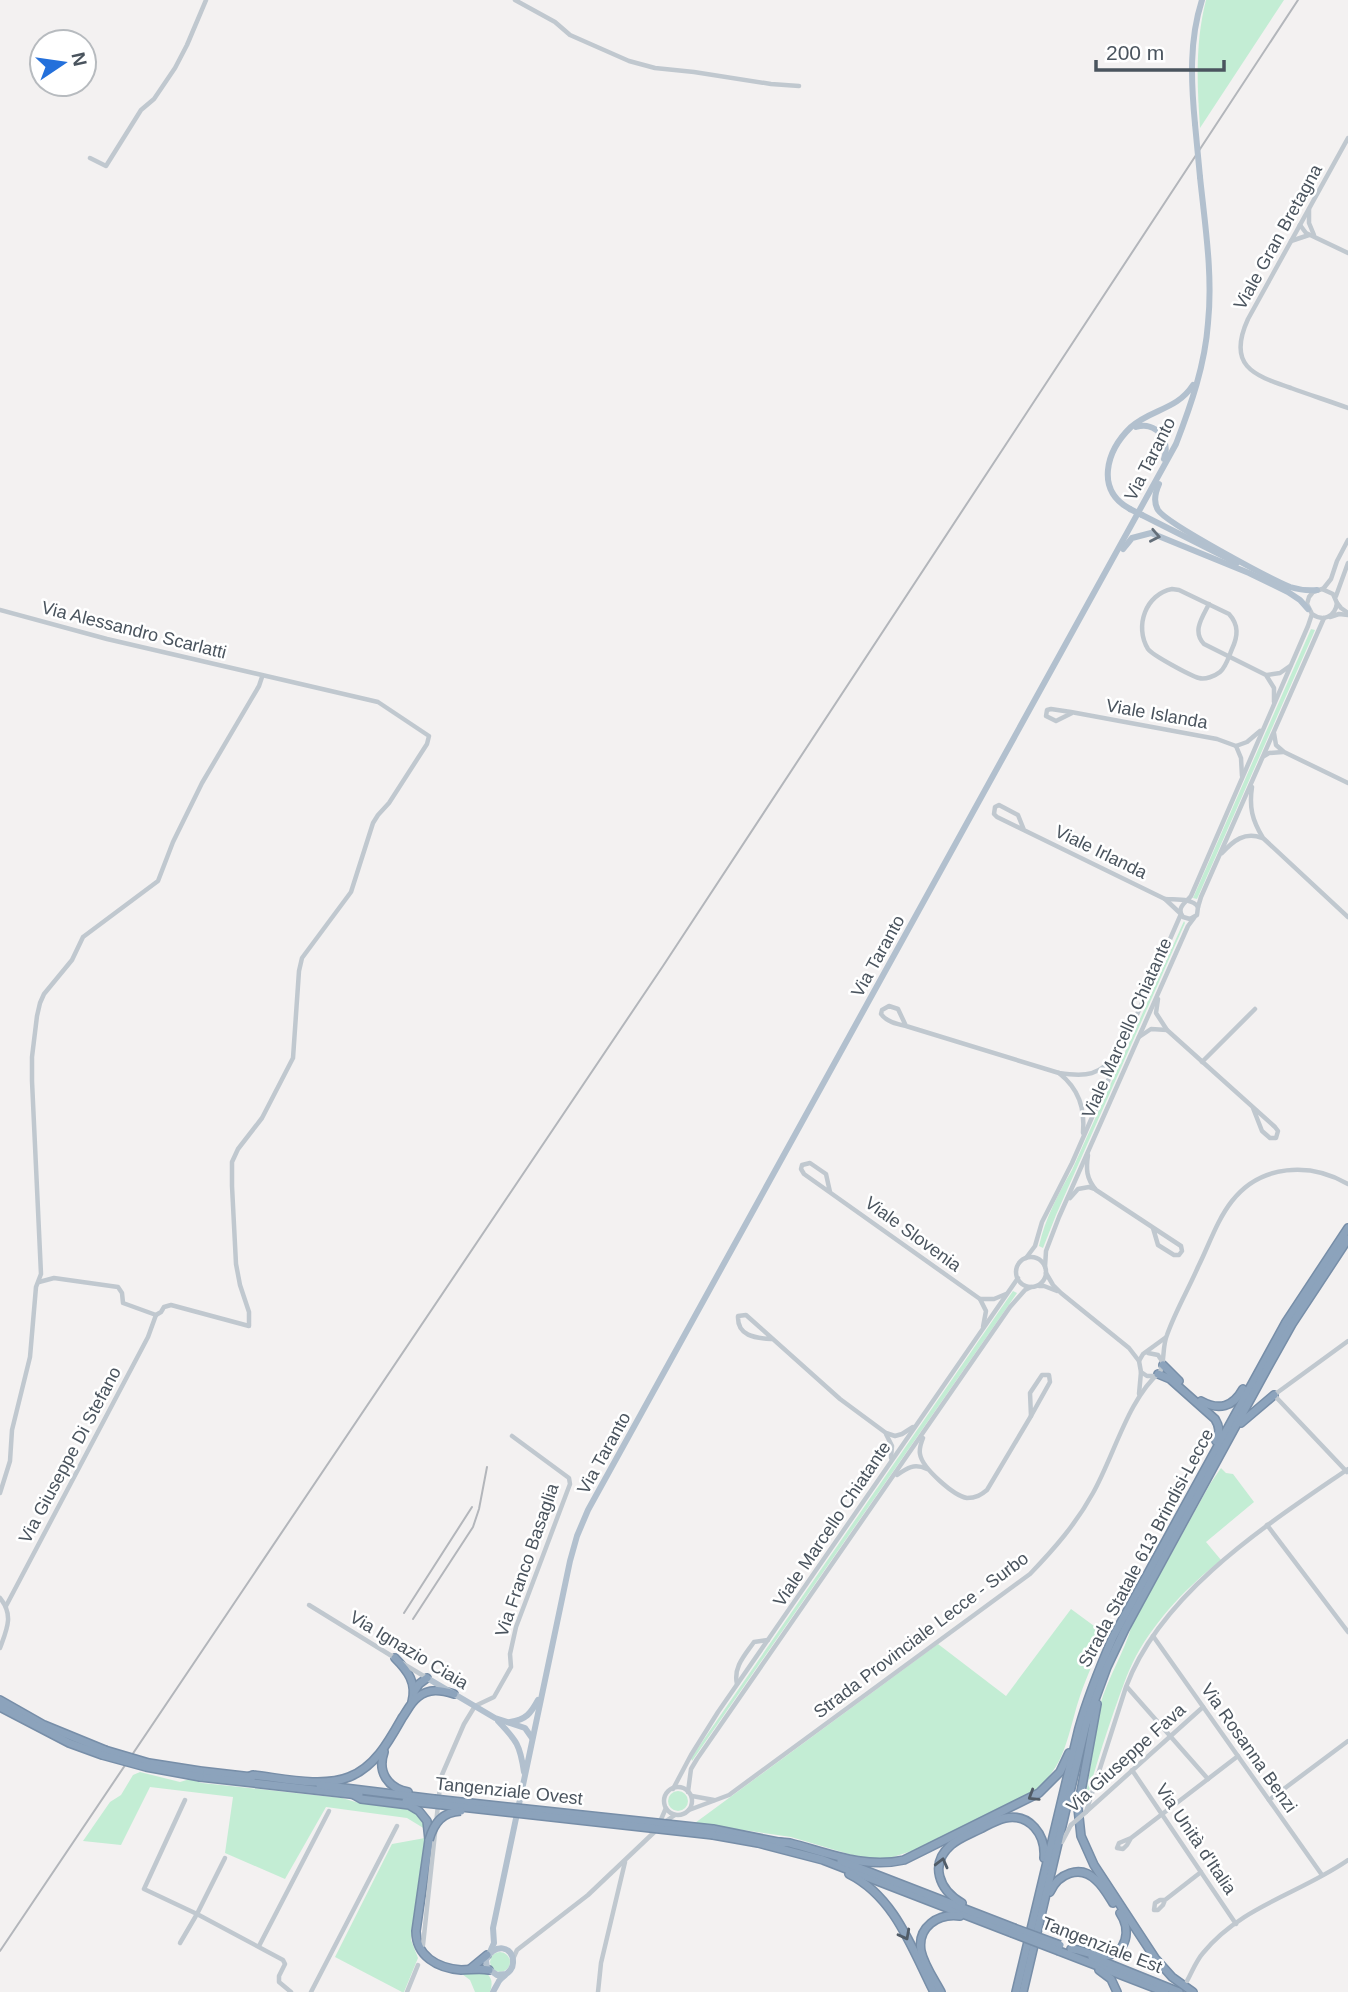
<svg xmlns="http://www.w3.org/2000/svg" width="1348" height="1992" font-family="Helvetica,sans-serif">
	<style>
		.green { fill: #c3edd4 }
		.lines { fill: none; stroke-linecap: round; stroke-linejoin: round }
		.highway-casing { stroke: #778ea8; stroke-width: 10 }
		.minor { stroke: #c0c8cf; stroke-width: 4.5 }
		.major { stroke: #b2c0ce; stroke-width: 6 }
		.highway { stroke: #8ca3bc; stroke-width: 7 }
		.rail { stroke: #b3b6bb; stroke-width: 2 }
		.highway-bridge-casing { stroke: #778ea8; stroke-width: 10; stroke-linecap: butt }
		.minor-bridge { stroke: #c0c8cf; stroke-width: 4.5 }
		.major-bridge { stroke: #b2c0ce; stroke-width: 6 }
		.highway-bridge { stroke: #8ca3bc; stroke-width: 7 }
		.oneway { stroke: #646f7a }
		.oneway2 { stroke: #515c67 }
		.labels { text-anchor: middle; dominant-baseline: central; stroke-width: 5; stroke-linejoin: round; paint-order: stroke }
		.street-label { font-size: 18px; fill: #4a545e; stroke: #fff }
	</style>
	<rect width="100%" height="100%" fill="#f3f1f1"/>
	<!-- green -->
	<g class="green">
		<path d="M1206,0H1284L1200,128C1197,84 1195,43 1206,0Z"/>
		<path d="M1311,629L1315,630L1197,899L1193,898Z"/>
		<path d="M1184,921L1185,923L1181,932L1056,1215L1043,1248L1039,1246C1045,1219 1058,1194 1072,1170Z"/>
		<path d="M1013,1291L1017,1293L692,1761L691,1758Z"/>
		<path d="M1221,1468L1226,1473L1233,1474L1254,1502L1206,1542L1221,1560C1188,1586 1157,1618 1136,1656C1127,1673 1121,1692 1114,1711C1103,1743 1093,1775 1084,1808L1100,1705C1108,1677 1124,1653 1132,1625L1210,1484Z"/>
		<path d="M1071,1609L1105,1634C1097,1655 1087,1675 1080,1696C1067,1735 1067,1766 1032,1793L921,1848L890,1858H870L852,1855L791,1837L695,1823L938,1644L1006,1696Z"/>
		<path d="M140,1772L180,1782L190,1779L202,1783L342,1798L359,1803L405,1808L419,1815L425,1829L407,1818L326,1807L285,1879L225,1853L233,1797L150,1787L121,1845L83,1841L110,1802L121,1795L133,1775Z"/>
		<circle cx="678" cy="1801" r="10"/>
		<path d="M425,1838L412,1928L411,1940L418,1958L404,1992H402L335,1957L392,1844Z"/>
		<circle cx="500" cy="1962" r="10"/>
		<path d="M479,1971C491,1973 494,1981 490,1992H475L470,1980L462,1974Z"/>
	</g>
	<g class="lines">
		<!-- highway casing -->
		<g class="highway-casing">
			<g id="highway">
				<path d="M1163,1365L1179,1381"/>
				<path d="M1158,1374L1170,1379L1215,1419C1220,1427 1220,1433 1216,1441"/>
				<path d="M1201,1401C1219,1411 1233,1407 1243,1389"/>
				<path d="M1241,1423L1274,1395"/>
				<path d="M395,1658C408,1671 417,1683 412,1702"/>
				<path d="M414,1692L419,1684L427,1678"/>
				<path d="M0,1700L44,1725L105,1750"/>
				<path d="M1097,1704L1078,1808L1081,1836L1094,1865L1155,1958L1172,1977L1193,1992"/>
				<path d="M0,1707L69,1743L102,1755"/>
				<path d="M384,1752C377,1772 388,1788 408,1792"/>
				<path d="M200,1771L252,1777"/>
				<path d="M200,1777L359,1795"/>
				<path d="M248,1777L253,1775C281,1778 322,1788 349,1777C375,1767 389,1741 402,1718C407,1711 411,1702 418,1697C429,1688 441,1690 454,1694"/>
				<path d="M320,1785L434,1799"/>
				<path d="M354,1795L361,1799L409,1805L419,1811L427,1821L429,1840L416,1931C416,1956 437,1968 461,1970C471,1970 479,1968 489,1970"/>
				<path d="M406,1801L434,1804"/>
				<path d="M713,1829L783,1843"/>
				<path d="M713,1835L758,1843L823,1860L1012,1933"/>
				<path d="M779,1842L790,1843C828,1853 865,1869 904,1860L1039,1793L1060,1772L1069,1753"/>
				<path d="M841,1861L1014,1928"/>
				<path d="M849,1874C895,1897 912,1949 934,1992"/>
				<path d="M1050,1892C1058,1874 1080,1864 1096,1880C1103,1886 1108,1895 1113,1903"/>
				<path d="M962,1903C939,1890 929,1864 951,1845C959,1838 970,1834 980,1829C988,1825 996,1820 1005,1818C1030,1813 1046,1835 1044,1858"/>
				<path d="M1071,1949C1082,1949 1093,1957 1104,1956C1128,1954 1131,1929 1120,1913"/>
				<path d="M1059,1951L1165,1992"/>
				<path d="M1092,1957L1179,1992"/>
				<path d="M470,1969L487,1955"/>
				<path d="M1099,1970L1111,1979L1117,1992"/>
				<path d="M941,1992C934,1979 924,1965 921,1951C917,1927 938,1913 960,1916"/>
				<path d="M1016,1992L1079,1728C1088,1696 1100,1667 1113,1637L1286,1322L1348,1228"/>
				<path d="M1023,1992L1086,1724L1107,1667L1125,1629L1269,1365L1292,1324L1348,1239"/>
			</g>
		</g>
		<!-- minor -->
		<g class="minor">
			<path d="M515,0L555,22L570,35L629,61L655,68L694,72L771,84L799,86"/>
			<path d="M1348,138L1248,319C1227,365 1252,375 1291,388C1310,395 1329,401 1348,408"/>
			<path d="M90,158L106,166L141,110L154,99L175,68L187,45L206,0"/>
			<path d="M1309,209V223L1314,235"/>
			<path d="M1300,225L1306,233L1348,253"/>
			<path d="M1291,241L1309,235"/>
			<path d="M1172,589L1179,590L1229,614C1239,625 1238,636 1232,649C1229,656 1226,667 1220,672C1215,676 1205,680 1199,678C1191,676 1152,655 1148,649C1134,626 1146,594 1172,589Z"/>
			<path d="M1323,589L1331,579L1337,561L1348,540"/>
			<path d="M1336,596L1348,563"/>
			<path d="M1337,603L1341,608L1348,613"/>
			<path d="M1209,604C1202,618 1192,631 1204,644L1266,675L1274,688V702"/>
			<path d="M0,610L107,639L378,702L429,736L427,744L389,803L378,815L373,823L351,892L302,958L299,971L293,1058L262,1118L238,1149L232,1162V1186L236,1264L240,1285L249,1312V1326L171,1305L164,1307L161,1312L156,1315L123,1303L122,1293L118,1287L54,1278L39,1282"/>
			<path d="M1330,617L1339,614L1348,615"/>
			<path d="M1267,675L1280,673L1290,666"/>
			<path d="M1072,713L1056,721L1046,716L1047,710L1051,709L1071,712L1217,739L1236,746L1247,742L1260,731"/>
			<path d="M1274,733L1276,745L1284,752L1348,783"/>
			<path d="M1236,746L1241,758L1242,776"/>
			<path d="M1264,756L1269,753L1283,752"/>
			<path d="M1252,787C1249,807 1252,820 1263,838L1348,917"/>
			<path d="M1024,830L1018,815L999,805L995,807L994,814L997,817L1165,899L1181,914L1072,1163L1042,1222L1035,1246L1026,1258"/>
			<path d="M1222,853C1233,841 1245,831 1262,838"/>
			<path d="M1165,899C1176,900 1192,898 1198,907L1197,915L1190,919L1183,917C1176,908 1185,903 1191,896L1308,626L1312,614L1307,604L1309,597L1313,592L1322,589L1333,594L1337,603C1335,617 1323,622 1312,614"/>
			<path d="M1198,907L1201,897L1324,618"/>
			<path d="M1158,999L1156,1013L1167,1030L1275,1127L1278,1131L1276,1138H1270L1262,1131L1253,1108"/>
			<path d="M906,1026L898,1009L889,1006L882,1010L881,1014C887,1022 897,1024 906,1026L1059,1073C1086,1077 1100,1076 1117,1053"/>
			<path d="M1139,1037L1151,1029L1167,1030"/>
			<path d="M1202,1062L1255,1009"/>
			<path d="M1059,1073C1079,1089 1085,1108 1083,1133"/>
			<path d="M1088,1155C1086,1169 1086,1178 1096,1190L1181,1246L1182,1251L1179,1255H1174L1158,1245L1153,1228"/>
			<path d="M830,1192L826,1174L810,1163L802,1165L801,1169L804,1174L980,1299"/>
			<path d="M1070,1198L1078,1189L1089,1187L1095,1189"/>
			<circle cx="1031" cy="1272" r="15"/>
			<path d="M1045,1267L1046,1251L1059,1217L1188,926L1194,918"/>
			<path d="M1046,1273L1053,1285L1061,1293L1129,1348L1139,1361"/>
			<path d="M1039,1286H1044L1057,1291"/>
			<path d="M983,1327L986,1311L980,1299H994L1006,1294"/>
			<path d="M771,1339C755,1338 737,1336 738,1316L746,1315L840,1399L886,1433L895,1436L902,1434L913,1427"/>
			<path d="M1148,1353L1158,1355L1162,1361"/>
			<path d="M1042,1375H1049L1050,1382L1031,1416L1030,1393Z"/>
			<path d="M1153,1376H1147L1141,1372L1139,1361L1143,1354L1165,1338"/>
			<path d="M1139,1394L1141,1372"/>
			<path d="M886,1434L892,1446L891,1458"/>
			<path d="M923,1438C921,1443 919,1449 920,1454C922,1468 954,1496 967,1498C976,1498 981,1495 987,1490L1031,1416"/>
			<path d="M1347,1472L1274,1395L1348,1341"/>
			<path d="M897,1475C907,1468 914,1463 927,1469"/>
			<path d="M0,1493L10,1461L12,1430L30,1357L36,1287L41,1274L32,1081V1057L37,1016L40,1003L44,994L72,960L83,937L158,881L173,842L202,783L259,686L262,677"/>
			<path d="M1267,1525L1348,1632"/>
			<path d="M0,1598C14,1615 7,1629 0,1648"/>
			<path d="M309,1605L395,1658"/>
			<path d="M6,1606L148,1337L156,1315"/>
			<path d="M1153,1636L1322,1875"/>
			<path d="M402,1663L427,1678"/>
			<path d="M737,1684C733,1667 745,1655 754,1642L768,1640"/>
			<path d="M1127,1687L1208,1779"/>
			<path d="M1132,1770L1236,1924"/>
			<circle cx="678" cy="1801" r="14"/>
			<path d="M673,1789L691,1755L718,1712L1018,1278"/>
			<path d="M688,1792L691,1769L697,1759L1010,1307L1025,1290L1031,1287"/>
			<path d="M692,1796L714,1800"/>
			<path d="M185,1800L144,1889L197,1914L283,1960L285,1964L279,1976V1982L291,1992"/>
			<path d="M1269,1800L1348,1741"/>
			<path d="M689,1810L729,1795L1030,1574C1054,1549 1076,1524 1093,1493C1114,1456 1128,1399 1160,1372C1165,1361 1162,1347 1167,1335C1175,1312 1188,1290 1198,1267C1209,1245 1217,1220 1232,1201C1261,1164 1310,1162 1348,1184"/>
			<path d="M1087,1811L1203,1707"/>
			<path d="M1086,1812L1126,1687C1161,1592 1268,1524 1348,1469"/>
			<path d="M659,1824L666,1808"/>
			<path d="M1131,1838L1127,1845L1123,1849L1117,1848L1119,1843L1131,1838L1238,1756"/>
			<path d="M1062,1842L1071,1825"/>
			<path d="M1165,1900H1160L1155,1903L1154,1910H1158L1163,1905L1165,1900L1201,1872"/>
			<path d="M180,1943L197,1914L225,1858"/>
			<path d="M423,1945L441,1777L464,1724L475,1706L494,1697L511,1667L510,1654L516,1627L570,1484L569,1478L512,1436"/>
			<path d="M259,1946L329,1811"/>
			<path d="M513,1959L517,1950L588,1895L666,1821L675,1815"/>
			<path d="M1187,1981C1192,1972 1196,1961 1203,1953C1241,1906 1301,1893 1348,1860"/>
			<path d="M311,1992L397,1826"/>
			<path d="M407,1992L418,1965"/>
			<path d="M598,1992L601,1963L625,1862"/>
		</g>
		<!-- major -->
		<g class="major">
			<path d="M1195,124C1191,82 1189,40 1202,0"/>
			<path d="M1136,427C1156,421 1171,440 1164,459"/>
			<path d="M1159,484C1155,493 1153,502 1158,510C1167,524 1271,579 1290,587C1300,590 1307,591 1317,590"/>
			<path d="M1130,509C1095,490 1106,451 1131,427C1151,409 1177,410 1193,385"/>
			<path d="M1142,515L1237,563"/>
			<path d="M1123,549L1132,538L1151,533L1249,573L1288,592L1300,600L1308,609"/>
			<path d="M427,1678L495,1718L525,1728L532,1738"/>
			<path d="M498,1721C517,1741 520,1745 524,1772"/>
			<path d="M510,1722C526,1720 531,1713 538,1700"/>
			<path d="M490,1952L494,1943L493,1928L570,1561L577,1536L588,1510L1176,444C1191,405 1205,365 1208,323C1213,275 1205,225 1200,177"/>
			<path d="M493,1992C495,1988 497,1985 499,1981C503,1975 513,1972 513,1963C514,1945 493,1943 486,1960L487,1968L497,1975L506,1974"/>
		</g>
		<!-- highway -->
		<use href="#highway" class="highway"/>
		<!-- rail -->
		<g class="rail">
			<path d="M404,1613L472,1507"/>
			<path d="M413,1619L473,1527L479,1509L487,1467"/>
			<path d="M0,1951L663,966L1298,0"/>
		</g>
		<!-- highway-bridge casing -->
		<g class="highway-bridge-casing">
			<g id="highway-bridge">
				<path d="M105,1750L149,1763L200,1771"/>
				<path d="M102,1755L146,1767L200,1777"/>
				<path d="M434,1799L713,1829"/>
				<path d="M434,1804L713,1835"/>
				<path d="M429,1840C434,1823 442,1812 461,1811"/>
				<path d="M1014,1928L1060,1945"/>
				<path d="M1012,1933L1059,1951"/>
			</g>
		</g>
		<!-- minor-bridge -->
		<path class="minor-bridge" d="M1071,1825L1086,1812"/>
		<!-- major-bridge -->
		<g class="major-bridge">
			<path d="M1195,124L1200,177"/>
			<path d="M1130,509L1142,515"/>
		</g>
		<!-- highway-bridge -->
		<use href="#highway-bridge" class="highway-bridge"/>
	</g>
	<!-- one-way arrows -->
	<defs><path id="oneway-chevron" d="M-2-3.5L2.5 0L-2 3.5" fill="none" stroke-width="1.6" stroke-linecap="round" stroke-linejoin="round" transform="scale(1.75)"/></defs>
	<use class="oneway" href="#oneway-chevron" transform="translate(1155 536) rotate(11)"/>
	<g class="oneway2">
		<use href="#oneway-chevron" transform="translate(1033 1796) rotate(148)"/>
		<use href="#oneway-chevron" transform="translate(942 1863) rotate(-76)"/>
		<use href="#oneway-chevron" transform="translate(905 1935) rotate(62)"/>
	</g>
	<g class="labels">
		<!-- street labels -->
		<g class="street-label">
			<text transform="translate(1278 237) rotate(-61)">Viale Gran Bretagna</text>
			<text transform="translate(1150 459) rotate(-63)">Via Taranto</text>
			<text transform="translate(134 630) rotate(14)">Via Alessandro Scarlatti</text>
			<text transform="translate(1157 714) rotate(10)">Viale Islanda</text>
			<text transform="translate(1101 852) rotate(26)">Viale Irlanda</text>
			<text transform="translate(878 956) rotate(-61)">Via Taranto</text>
			<text transform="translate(1127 1028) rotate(-66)">Viale Marcello Chiatante</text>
			<text transform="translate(913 1234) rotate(36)">Viale Slovenia</text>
			<text transform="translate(604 1453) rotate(-61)">Via Taranto</text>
			<text transform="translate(70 1455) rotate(-62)">Via Giuseppe Di Stefano</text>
			<text transform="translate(832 1524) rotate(-56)">Viale Marcello Chiatante</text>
			<text transform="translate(1146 1548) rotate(-62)">Strada Statale 613 Brindisi-Lecce</text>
			<text transform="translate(527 1560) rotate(-71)">Via Franco Basaglia</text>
			<text transform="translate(921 1635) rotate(-37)">Strada Provinciale Lecce - Surbo</text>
			<text transform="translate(409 1650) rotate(31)">Via Ignazio Ciaia</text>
			<text transform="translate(1249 1748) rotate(55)">Via Rosanna Benzi</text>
			<text transform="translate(1126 1758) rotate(-42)">Via Giuseppe Fava</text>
			<text transform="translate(509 1791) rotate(6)">Tangenziale Ovest</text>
			<text transform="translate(1196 1839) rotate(56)">Via Unità d'Italia</text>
			<text transform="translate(1102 1945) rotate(21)">Tangenziale Est</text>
		</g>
	</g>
	<!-- north arrow -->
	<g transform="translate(63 63) rotate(77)"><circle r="33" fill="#ffffff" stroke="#b7bbbf" stroke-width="2"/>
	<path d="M0-5L12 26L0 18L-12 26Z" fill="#2470db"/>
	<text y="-10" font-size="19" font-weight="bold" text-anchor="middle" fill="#4a545e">N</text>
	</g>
	<!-- scale -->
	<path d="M1096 60v10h128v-10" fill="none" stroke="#4a545e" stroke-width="3.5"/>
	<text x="1106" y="60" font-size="21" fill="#4a545e" stroke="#ffffff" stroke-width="5" paint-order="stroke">200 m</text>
</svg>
